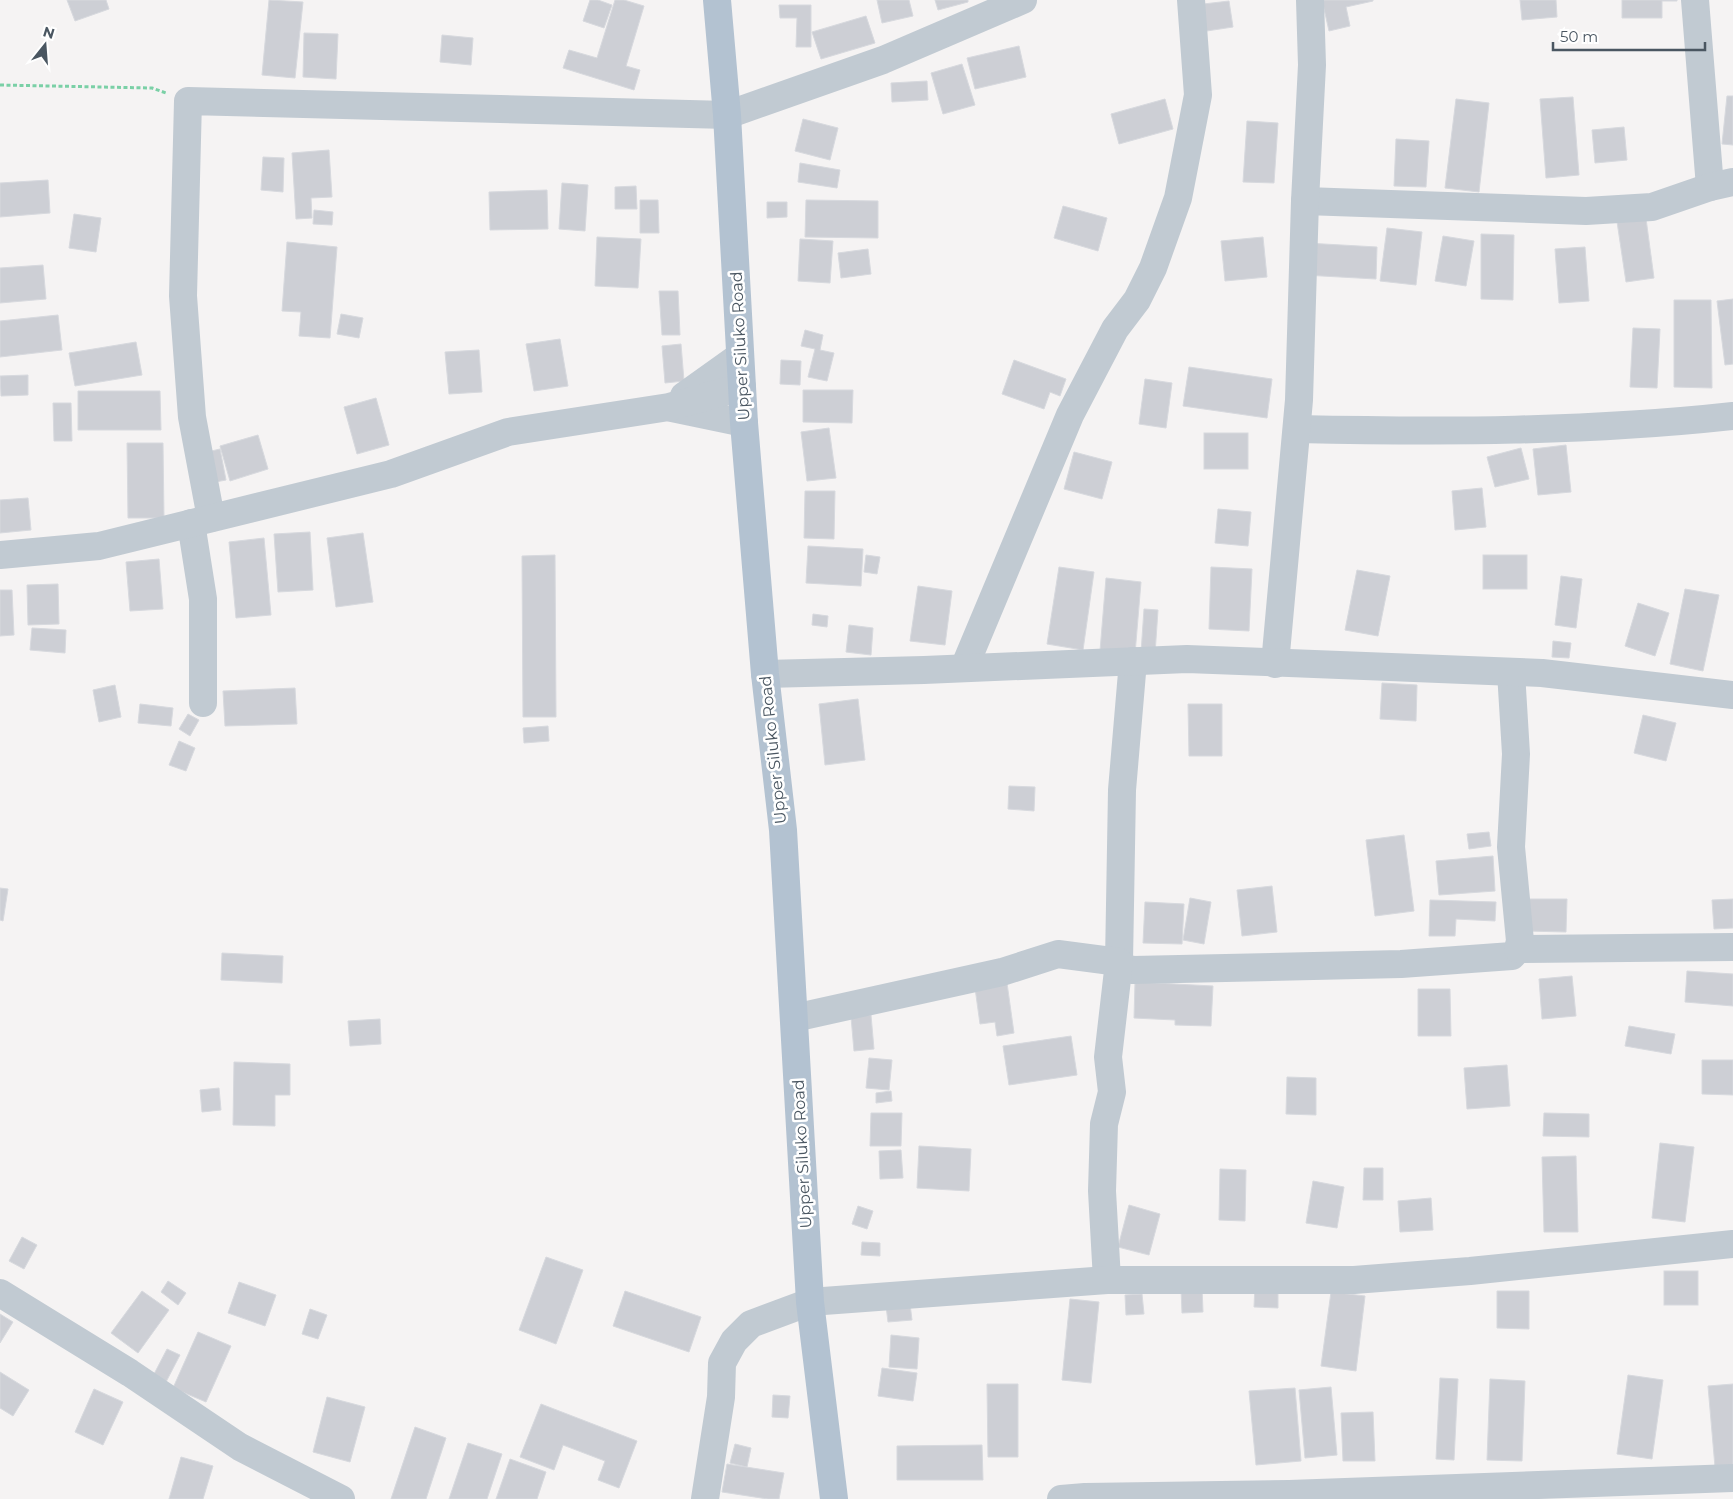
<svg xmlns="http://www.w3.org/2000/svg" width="1733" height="1499" font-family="Montserrat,sans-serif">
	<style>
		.building { fill: #cdcfd5; stroke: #d7d9de }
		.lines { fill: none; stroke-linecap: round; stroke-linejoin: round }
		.path { stroke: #7ad0a6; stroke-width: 3; stroke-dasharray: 4 2.5; stroke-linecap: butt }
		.minor { stroke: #c1cad2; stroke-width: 28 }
		.major { stroke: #b3c2d1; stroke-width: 28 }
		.labels { text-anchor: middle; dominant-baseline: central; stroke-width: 5; stroke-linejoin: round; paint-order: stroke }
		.street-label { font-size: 16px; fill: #4a5661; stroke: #fff }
	</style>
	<rect width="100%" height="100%" fill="#f5f3f3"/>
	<!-- building -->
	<g class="building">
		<path d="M67,0H106L109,9L75,21Z"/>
		<path d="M269,0L303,2L295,78L262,75Z"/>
		<path d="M590,0H598L612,5L604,28L583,21Z"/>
		<path d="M615,0H624L644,6L626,66L640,70L634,90L563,68L569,50L597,58Z"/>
		<path d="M877,0H909L913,16L882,23Z"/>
		<path d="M935,0H968V2L938,10Z"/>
		<path d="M1322,0H1373V1L1346,7L1350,26L1329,31Z"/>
		<path d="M1520,0H1556L1557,17L1522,20Z"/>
		<path d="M1622,0H1677V1H1662V18H1622Z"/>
		<path d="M1229,1L1233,27L1200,32L1195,5Z"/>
		<path d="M779,5H811V47H796L797,18H780Z"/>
		<path d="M866,16L875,43L821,59L812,32Z"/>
		<path d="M304,33L338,34L336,79L303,77Z"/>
		<path d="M442,35L473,38L471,65L440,62Z"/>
		<path d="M1019,46L1026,77L975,89L967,58Z"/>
		<path d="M962,64L975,105L943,114L931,73Z"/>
		<path d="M927,81L928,100L892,102L891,83Z"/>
		<path d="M1727,96H1733V145L1722,144Z"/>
		<path d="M1573,97L1579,175L1546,178L1540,99Z"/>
		<path d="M1165,99L1173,129L1119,144L1111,114Z"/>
		<path d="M1456,99L1489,103L1479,192L1445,188Z"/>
		<path d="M803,119L838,128L830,160L795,151Z"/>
		<path d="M1247,121L1278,123L1274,183L1243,182Z"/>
		<path d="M1624,127L1627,160L1595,163L1592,130Z"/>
		<path d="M1396,139L1429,141L1426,187L1394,186Z"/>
		<path d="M329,150L332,197L311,198L312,218L296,219L292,153Z"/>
		<path d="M263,157L284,158L283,192L261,190Z"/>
		<path d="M800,163L840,170L837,188L798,182Z"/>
		<path d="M48,180L50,213L0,217V183Z"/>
		<path d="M562,183L588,185L585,231L559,229Z"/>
		<path d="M636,186L637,209H615V187Z"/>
		<path d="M547,190L548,229L490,230L489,192Z"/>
		<path d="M640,200H658L659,233H640Z"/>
		<path d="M806,200L878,201V238L805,237Z"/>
		<path d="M767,202H787V217L767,218Z"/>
		<path d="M1063,206L1107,218L1098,251L1054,238Z"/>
		<path d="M314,210L333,212L332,225L313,224Z"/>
		<path d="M1645,211L1654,278L1626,282L1616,215Z"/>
		<path d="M74,214L101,218L96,252L69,248Z"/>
		<path d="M1387,228L1422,232L1416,285L1380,281Z"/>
		<path d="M1481,234L1514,235L1513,300L1481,299Z"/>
		<path d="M1443,236L1474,241L1466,286L1435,281Z"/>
		<path d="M597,237L641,239L638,288L595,286Z"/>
		<path d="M1263,237L1267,277L1225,281L1221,241Z"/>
		<path d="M800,239L833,241L830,283L798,281Z"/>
		<path d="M287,242L337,247L330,338L299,336L301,312L282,311Z"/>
		<path d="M1306,243L1377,247L1376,279L1304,275Z"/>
		<path d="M1585,247L1589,301L1559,303L1555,249Z"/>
		<path d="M868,249L871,274L841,278L838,253Z"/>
		<path d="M43,265L46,299L0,303V268Z"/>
		<path d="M659,291H678L680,335H662Z"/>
		<path d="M1733,299V364L1725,365L1717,301Z"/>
		<path d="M1674,300H1711L1712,388L1674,387Z"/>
		<path d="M341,314L363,318L359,338L337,334Z"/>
		<path d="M58,315L62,350L0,357V321Z"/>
		<path d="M1633,328L1660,329L1657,388L1630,387Z"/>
		<path d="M805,330L823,335L820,350L834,353L827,381L808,377L815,349L801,346Z"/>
		<path d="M560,339L568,386L534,391L526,344Z"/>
		<path d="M136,342L142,375L75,386L69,353Z"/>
		<path d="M681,344L684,381L665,383L662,346Z"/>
		<path d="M479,350L482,392L449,394L445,352Z"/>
		<path d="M781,360L801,361L800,385L780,384Z"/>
		<path d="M1014,360L1066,379L1060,396L1050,392L1044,409L1002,394Z"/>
		<path d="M1189,367L1272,379L1267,418L1183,406Z"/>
		<path d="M28,375V395L1,396L0,376Z"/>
		<path d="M1145,379L1172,383L1166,428L1139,424Z"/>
		<path d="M803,390H853L852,423L803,422Z"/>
		<path d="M78,391H160L161,430H78Z"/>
		<path d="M376,398L389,445L357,454L344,407Z"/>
		<path d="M53,403H71L72,441H54Z"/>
		<path d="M829,428L836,478L807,481L801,432Z"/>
		<rect x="1204" y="433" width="44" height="36"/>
		<path d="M258,435L268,469L230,481L220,446Z"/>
		<path d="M127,443H163L164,518H128Z"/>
		<path d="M1566,445L1571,492L1538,495L1533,449Z"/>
		<path d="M1521,448L1529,479L1495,487L1487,457Z"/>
		<path d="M220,449L226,480L210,483L203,453Z"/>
		<path d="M1074,452L1112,462L1102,499L1064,489Z"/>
		<path d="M1482,488L1486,527L1455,530L1452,491Z"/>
		<path d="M805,491H835L834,539L804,538Z"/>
		<path d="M28,498L31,530L0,533V500Z"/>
		<path d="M1218,509L1251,512L1248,546L1215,543Z"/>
		<path d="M310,532L313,590L278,592L274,534Z"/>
		<path d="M363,533L373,602L336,607L327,538Z"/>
		<path d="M264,538L271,615L236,618L229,542Z"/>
		<path d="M808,546L863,549L861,586L806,583Z"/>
		<path d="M555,555L556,717H523L522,556Z"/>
		<path d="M866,555L880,557L877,574L864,572Z"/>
		<rect x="1483" y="555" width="44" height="34"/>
		<path d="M159,559L163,609L130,611L126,562Z"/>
		<path d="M1059,567L1094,572L1083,650L1047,644Z"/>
		<path d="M1211,567L1252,569L1249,631L1209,629Z"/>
		<path d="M1357,570L1390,576L1378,636L1345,630Z"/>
		<path d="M1561,576L1582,579L1576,628L1555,625Z"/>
		<path d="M1106,578L1141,582L1135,654L1100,651Z"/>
		<path d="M58,584L59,624L28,625L27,585Z"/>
		<path d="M918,586L952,591L945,645L910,641Z"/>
		<path d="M1685,589L1719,595L1703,671L1670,664Z"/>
		<path d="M0,590H12L14,635L0,636Z"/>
		<path d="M1638,603L1669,613L1655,656L1625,646Z"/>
		<path d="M1144,609L1158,610L1155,654L1141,653Z"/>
		<path d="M813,614L828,616L827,627L812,625Z"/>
		<path d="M849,625L873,628L871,655L846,652Z"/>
		<path d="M32,628L66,630L65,653L30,650Z"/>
		<path d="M1553,641L1571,643L1569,658L1552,657Z"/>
		<path d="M1382,683L1417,685L1416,721L1380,719Z"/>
		<path d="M115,685L121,717L99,722L93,690Z"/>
		<path d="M295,688L297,724L225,726L223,691Z"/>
		<path d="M858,699L865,760L825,765L819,704Z"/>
		<path d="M140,704L173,708L171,726L138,723Z"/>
		<path d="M1188,704H1222V756H1189Z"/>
		<path d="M188,714L199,720L190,736L179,729Z"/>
		<path d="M1643,715L1676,723L1666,761L1634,753Z"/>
		<path d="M548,726L549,741L524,743L523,728Z"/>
		<path d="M179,741L195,748L186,771L169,765Z"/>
		<path d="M1009,786L1035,787L1034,811L1008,809Z"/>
		<path d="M1489,832L1491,846L1469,849L1467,834Z"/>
		<path d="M1404,835L1414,911L1375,916L1366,840Z"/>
		<path d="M1493,856L1495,891L1439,895L1436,861Z"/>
		<path d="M1272,886L1277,932L1242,936L1237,890Z"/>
		<path d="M0,888L8,889L3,921L0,920Z"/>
		<path d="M1190,898L1211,902L1204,944L1183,940Z"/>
		<path d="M1527,899H1567L1566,932L1527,931Z"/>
		<path d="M1733,899V928L1714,929L1712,900Z"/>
		<path d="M1430,900L1496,902L1495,921L1456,919L1455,936H1429Z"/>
		<path d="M1145,902L1184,904L1182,944L1143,943Z"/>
		<path d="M222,953L283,956L282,983L221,980Z"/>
		<path d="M1687,971L1733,974V1006L1685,1002Z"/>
		<path d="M1572,976L1576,1016L1542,1019L1539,979Z"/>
		<path d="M1135,982L1213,986L1211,1026L1175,1025V1020L1134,1018Z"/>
		<path d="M1007,983L1014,1033L997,1036L995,1022L980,1024L975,988Z"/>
		<path d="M1418,989H1450L1451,1036H1418Z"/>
		<path d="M871,1015L874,1049L854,1051L851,1017Z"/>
		<path d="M380,1019L381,1044L350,1046L348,1021Z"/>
		<path d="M1629,1026L1675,1034L1671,1054L1625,1046Z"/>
		<path d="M1071,1036L1077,1075L1009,1085L1003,1046Z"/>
		<path d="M869,1058L892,1060L889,1090L866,1088Z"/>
		<path d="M1702,1060H1733V1095L1702,1094Z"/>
		<path d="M234,1062L290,1064V1095H275V1126L233,1125Z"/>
		<path d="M1507,1065L1510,1106L1467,1109L1464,1068Z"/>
		<path d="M1287,1077L1316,1078V1115L1286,1114Z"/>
		<path d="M219,1088L221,1110L202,1112L200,1090Z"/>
		<path d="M891,1091L892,1101L876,1103V1093Z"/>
		<path d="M871,1113H902L901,1146H870Z"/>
		<path d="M1544,1113L1589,1114V1137L1543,1136Z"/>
		<path d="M1660,1143L1694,1147L1685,1222L1652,1218Z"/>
		<path d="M919,1146L971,1149L969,1191L917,1188Z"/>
		<path d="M901,1150L903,1178L880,1179L879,1151Z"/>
		<path d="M1576,1156L1578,1232H1544L1542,1157Z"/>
		<path d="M1364,1168H1383V1200H1363Z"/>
		<path d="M1220,1169L1246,1170L1245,1221L1219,1220Z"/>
		<path d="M1313,1181L1344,1187L1337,1228L1306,1223Z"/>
		<path d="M1431,1198L1433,1230L1400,1232L1398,1201Z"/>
		<path d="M1129,1205L1160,1214L1149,1255L1118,1247Z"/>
		<path d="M858,1206L873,1211L867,1229L852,1224Z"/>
		<path d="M22,1237L37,1245L24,1269L9,1261Z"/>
		<path d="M862,1242L880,1243V1256L861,1255Z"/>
		<path d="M546,1257L583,1270L556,1344L519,1330Z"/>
		<rect x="1664" y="1271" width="34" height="34"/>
		<path d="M168,1281L186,1293L178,1305L161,1292Z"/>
		<path d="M239,1282L276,1295L265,1326L228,1313Z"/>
		<path d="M1255,1285L1278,1286V1308L1254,1307Z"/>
		<path d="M1202,1287L1203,1312L1182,1313L1181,1288Z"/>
		<path d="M142,1291L169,1310L138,1353L111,1333Z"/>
		<path d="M625,1291L701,1317L689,1352L613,1326Z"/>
		<path d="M1497,1291H1529V1329L1497,1328Z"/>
		<path d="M1331,1292L1365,1296L1356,1371L1321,1366Z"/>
		<path d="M1142,1294L1144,1314L1126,1315L1125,1295Z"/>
		<path d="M1070,1299L1099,1302L1091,1383L1062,1380Z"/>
		<path d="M910,1304L912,1320L888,1322L886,1306Z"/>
		<path d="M310,1309L327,1315L318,1339L302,1334Z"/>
		<path d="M0,1314L13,1322L0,1343Z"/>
		<path d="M198,1332L231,1346L206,1402L173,1388Z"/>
		<path d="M891,1335L919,1338L917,1369L889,1367Z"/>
		<path d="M167,1349L180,1355L166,1382L153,1376Z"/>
		<path d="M882,1368L917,1373L913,1401L878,1396Z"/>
		<path d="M0,1372L29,1390L13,1416L0,1408Z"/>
		<path d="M1628,1375L1663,1380L1652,1459L1617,1454Z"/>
		<path d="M1440,1378L1458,1379L1454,1460L1436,1459Z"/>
		<path d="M1490,1379L1525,1381L1522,1461L1487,1460Z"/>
		<path d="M987,1384H1018V1457H988Z"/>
		<path d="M1733,1384V1465L1715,1467L1708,1386Z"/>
		<path d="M1331,1387L1337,1455L1305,1458L1299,1390Z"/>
		<path d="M1295,1388L1301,1461L1256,1465L1249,1391Z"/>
		<path d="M94,1389L123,1402L103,1445L75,1432Z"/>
		<path d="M773,1395L790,1396L788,1418L772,1417Z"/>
		<path d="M327,1397L365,1407L350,1462L313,1452Z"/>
		<path d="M541,1404L637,1441L619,1488L598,1480L605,1461L563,1445L554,1470L520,1457Z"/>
		<path d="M1373,1412L1375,1461H1343L1341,1413Z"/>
		<path d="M415,1427L446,1438L426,1499H391Z"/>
		<path d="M468,1443L502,1454L487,1499H449Z"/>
		<path d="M735,1444L751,1448L747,1467L730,1463Z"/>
		<path d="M982,1445L983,1480H897V1446Z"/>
		<path d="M181,1457L213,1466L203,1499H169Z"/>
		<path d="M510,1459L546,1472L537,1499H496Z"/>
		<path d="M727,1464L784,1473L779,1499H768L722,1492Z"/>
	</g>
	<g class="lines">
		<!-- path -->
		<path class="path" d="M0,85L152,88L166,93"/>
		<!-- minor -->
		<g class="minor">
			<path d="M1695,0L1710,187"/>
			<path d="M1305,201L1586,211L1652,207L1710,187L1733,182"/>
			<path d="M684,396L740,356"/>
			<path d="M672,408L744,423"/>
			<path d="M1297,429C1442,432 1588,432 1733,416"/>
			<path d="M211,518L192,417L183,296L188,101L727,115L883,60L1023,0"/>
			<path d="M191,523L203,599V703"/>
			<path d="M0,555L99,546L391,474L508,432L669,407L742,387"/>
			<path d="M1133,661L1122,790L1119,962L1124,968L1133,970L1401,964L1512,956L1518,949L1520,941L1511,847L1516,754L1511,672"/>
			<path d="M1275,664L1299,400L1305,201L1312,65L1310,0"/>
			<path d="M964,668L1070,415L1115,329L1137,300L1153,268L1178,198L1198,95L1191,0"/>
			<path d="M765,674L924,670L1187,659L1542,673L1733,695"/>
			<path d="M1518,949L1733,947"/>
			<path d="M794,1018L1002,972L1058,954L1119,962L1108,1057L1112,1092L1104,1124L1102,1191L1107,1280"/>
			<path d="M0,1293L130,1373L240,1447L341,1499"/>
			<path d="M705,1499L721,1397L722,1363L734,1341L751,1324L810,1302L1107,1280H1354L1470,1271L1733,1244"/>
			<path d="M1061,1499L1085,1497L1289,1494L1733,1478"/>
		</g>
		<!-- major -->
		<path class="major" d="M717,0L727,115L744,423L765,674L783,830L810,1302L834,1499"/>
	</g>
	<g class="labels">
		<!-- street labels -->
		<g class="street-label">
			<text transform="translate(740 346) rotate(-93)">Upper Siluko Road</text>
			<text transform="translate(773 750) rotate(-96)">Upper Siluko Road</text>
			<text transform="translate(802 1154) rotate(-93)">Upper Siluko Road</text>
		</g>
	</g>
	<!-- north arrow -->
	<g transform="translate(45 45) rotate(17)" stroke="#ffffff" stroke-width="4" paint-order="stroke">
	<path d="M0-4L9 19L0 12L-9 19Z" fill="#4a5661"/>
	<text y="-8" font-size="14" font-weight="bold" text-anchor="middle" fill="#4a5661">N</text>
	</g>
	<!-- scale -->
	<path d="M1553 42v8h152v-8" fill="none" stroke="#4a5661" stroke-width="2.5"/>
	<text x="1560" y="42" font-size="15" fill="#4a5661" stroke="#ffffff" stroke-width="4" paint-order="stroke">50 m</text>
</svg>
